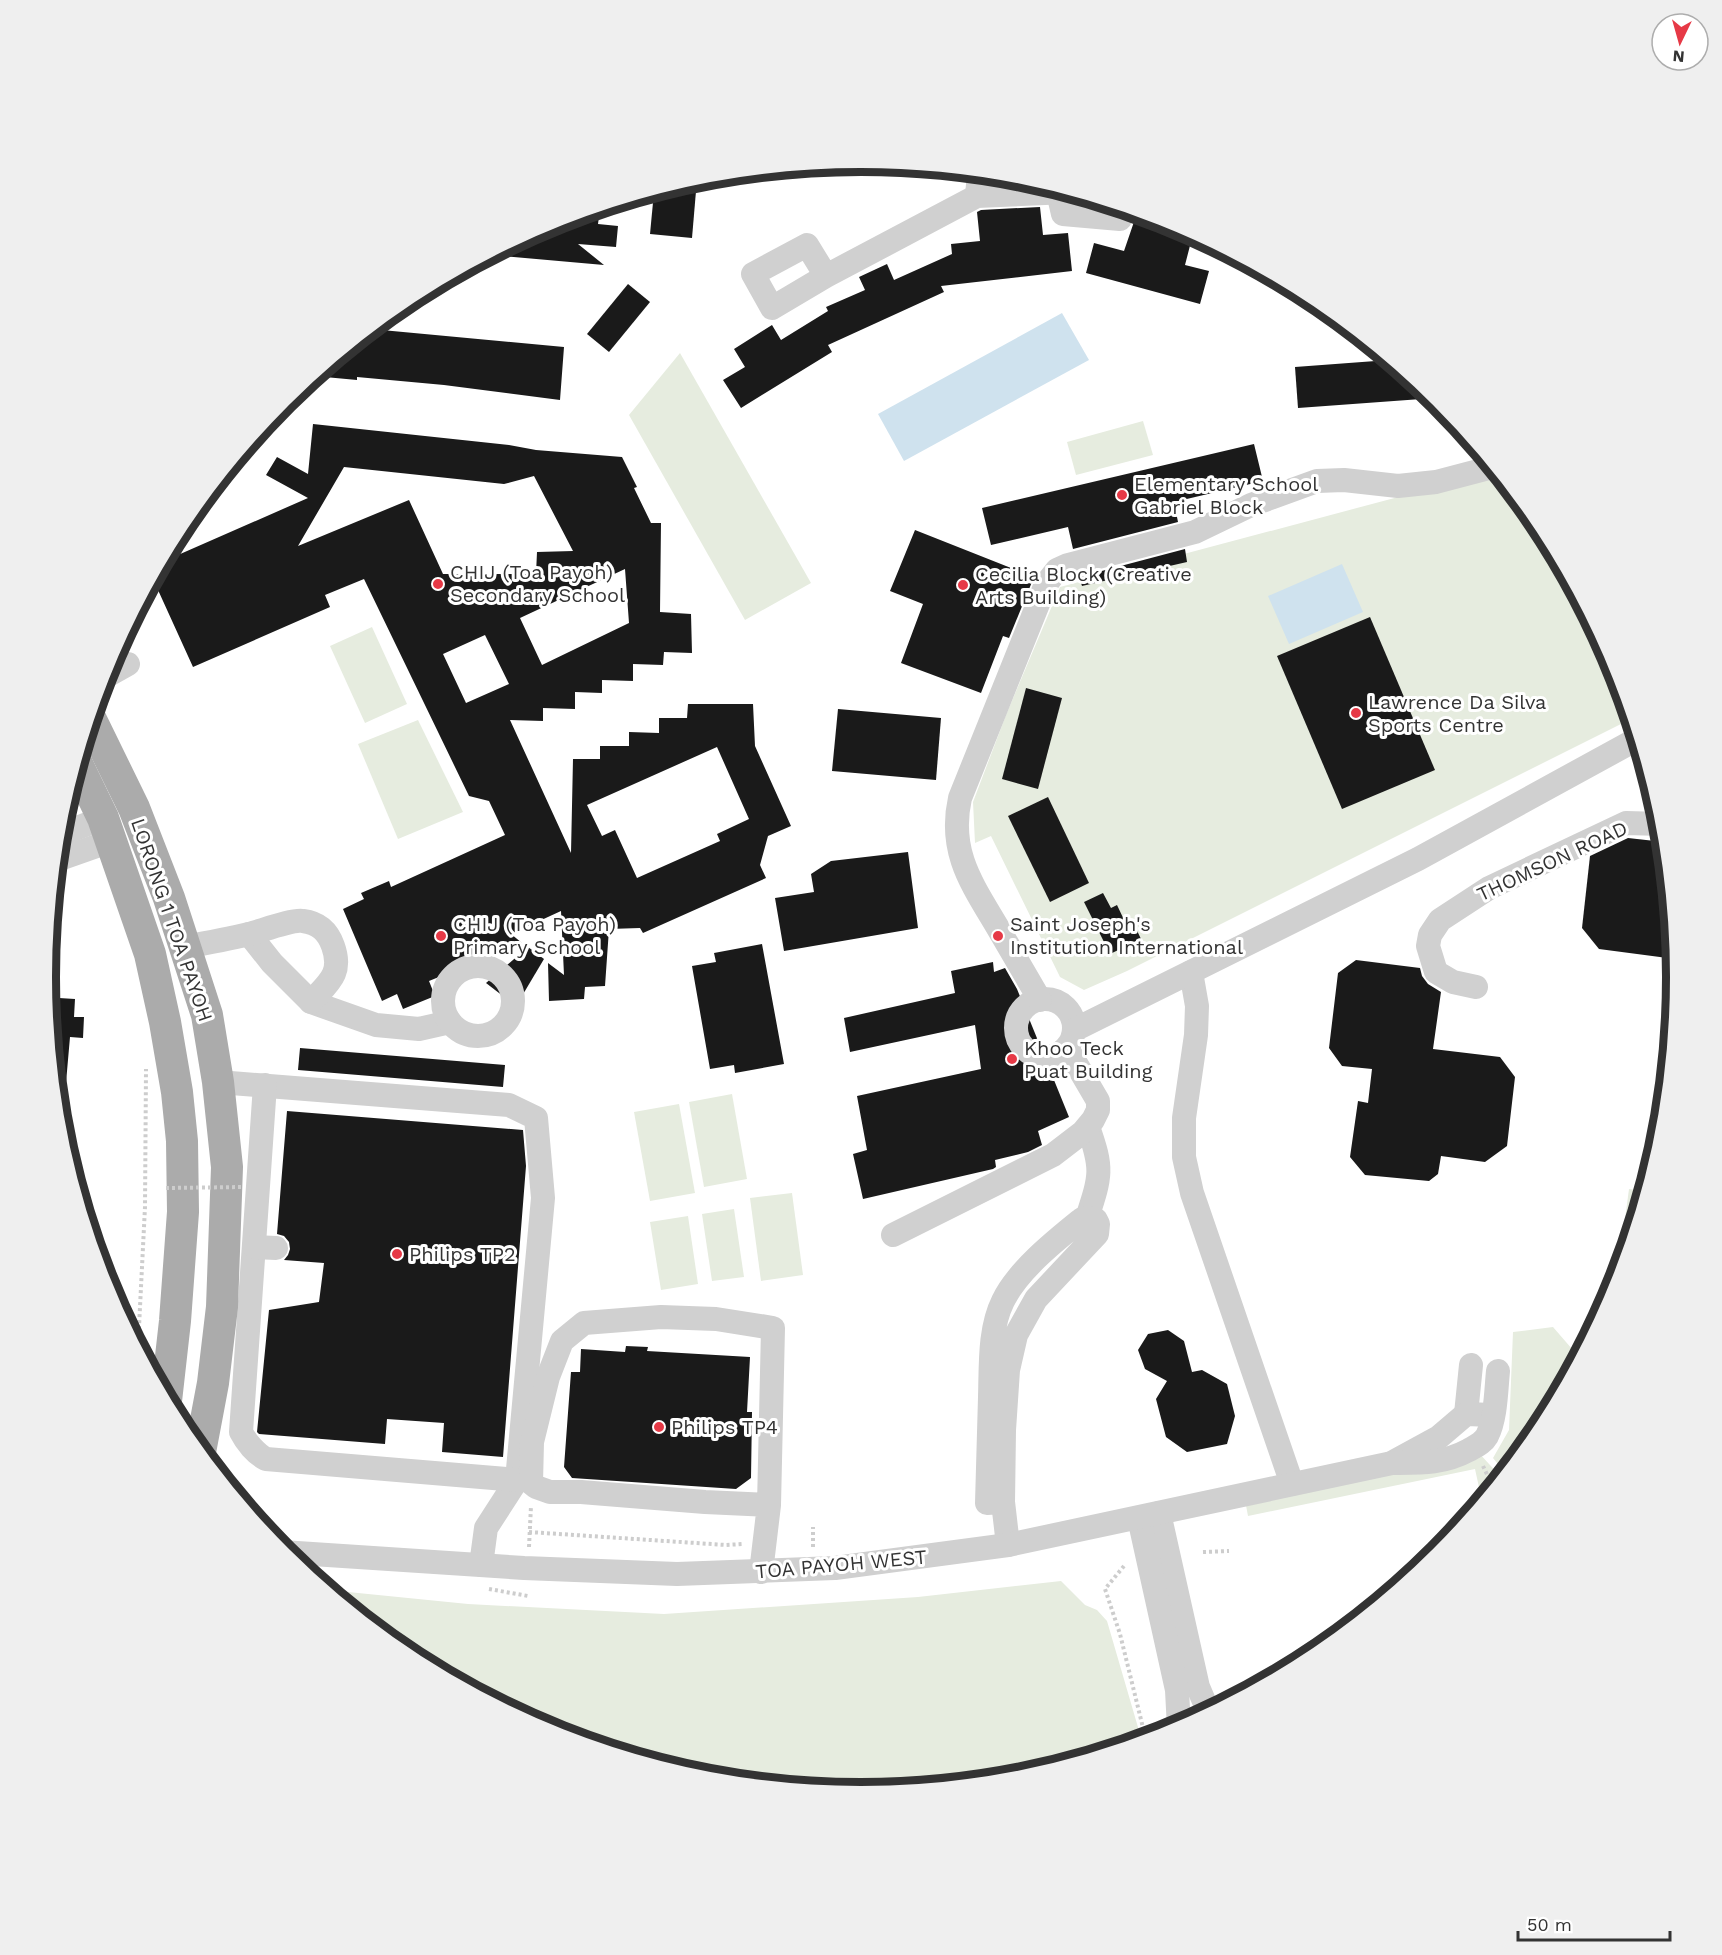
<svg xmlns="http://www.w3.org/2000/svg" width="1722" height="1955" font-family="'Work Sans',sans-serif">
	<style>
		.green { fill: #e6ecdf }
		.water { fill: #cfe2ee }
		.building { fill: #1a1a1a; fill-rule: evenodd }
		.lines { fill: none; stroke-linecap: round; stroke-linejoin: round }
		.path { stroke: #cdcdcd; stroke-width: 4; stroke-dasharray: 3 3; stroke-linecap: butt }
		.minor { stroke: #d0d0d0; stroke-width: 24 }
		.major { stroke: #ababab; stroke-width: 32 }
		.path-bridge { stroke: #cdcdcd; stroke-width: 4; stroke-dasharray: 3 3; stroke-linecap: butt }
		.poi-dot { fill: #e63946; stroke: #fff; stroke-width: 2 }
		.labels { text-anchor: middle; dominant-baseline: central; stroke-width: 6; stroke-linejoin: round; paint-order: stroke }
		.poi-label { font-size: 20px; fill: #333; stroke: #fff; text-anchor: start }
		.street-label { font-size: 20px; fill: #333; stroke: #fff }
		.rim { fill: none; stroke: #333; stroke-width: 8 }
	</style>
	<rect width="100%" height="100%" fill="#fff"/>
	<!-- green -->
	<g class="green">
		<path d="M680,353L811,583L745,620L629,415Z"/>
		<path d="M1143,421L1153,455L1076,475L1067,442Z"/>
		<path d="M1496,471L1540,524L1615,666L1631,719L1127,971L1084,990L1060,977L991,836L975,843L973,802L1006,715L1060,587Z"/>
		<path d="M372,627L407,704L365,723L330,646Z"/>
		<path d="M418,720L463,812L398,839L358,744Z"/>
		<path d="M732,1094L747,1179L704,1187L689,1102Z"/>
		<path d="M679,1104L695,1193L650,1201L634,1112Z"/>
		<path d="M1629,1189L1645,1191L1616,1286Z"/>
		<path d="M792,1193L803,1275L761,1281L750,1198Z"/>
		<path d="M734,1209L744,1277L712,1281L702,1214Z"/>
		<path d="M688,1216L698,1284L661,1290L650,1222Z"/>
		<path d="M1553,1327L1579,1357L1539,1431L1505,1473L1493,1458L1509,1430L1513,1332Z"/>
		<path d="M1478,1452L1501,1477L1482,1501L1475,1469L1248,1516L1245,1500Z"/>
		<path d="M1061,1581L1085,1605L1097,1610L1107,1621L1142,1741L1020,1778L861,1793L701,1778L548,1731L407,1656L328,1590L468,1604L664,1614L918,1597Z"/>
	</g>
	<!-- water -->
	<g class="water">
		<path d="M1062,313L1089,360L904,461L878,414Z"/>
		<path d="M1342,564L1363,612L1289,644L1268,596Z"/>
	</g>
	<!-- building -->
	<g class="building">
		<path d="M666,188L696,191L692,238L650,234L654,192Z"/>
		<path d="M1040,207L1043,235L1068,233L1072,271L941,286L944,292L828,345L832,352L741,408L723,380L745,367L734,349L772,325L781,340L828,311L826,307L865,290L859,277L887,264L894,280L952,254L951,244L980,241L977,212L981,210Z"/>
		<path d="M600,208L598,224L618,226L616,247L578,244L604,265L491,255L549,223Z"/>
		<path d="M1137,213L1174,224L1193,234L1185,265L1209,271L1200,304L1086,273L1094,243L1124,251Z"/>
		<path d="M628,284L650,302L609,352L587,334Z"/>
		<path d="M371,329L564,347L560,400L444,385L357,377V380L314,376Z"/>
		<path d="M1389,360L1435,398L1298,408L1295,367Z"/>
		<path d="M313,424L509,445L536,450L622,457L637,487L634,488L651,523H661L660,612L691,614L692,653L664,652L663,665L633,664V681L602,680V693L575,692V709L543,708V721L510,720L571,853L573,759H600V746H629V732L659,733V718H687L688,704H753L755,746L791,826L768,836L760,865L766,878L643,933L640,928L609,929L605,986L585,987L584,999L549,1001L548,963L564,975L561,911L511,934L522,943L429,981L435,996L403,1009L397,994L382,1001L343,909L364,899L361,893L389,881L391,887L505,835L489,801L469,796L364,579L325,595L330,607L193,667L153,579L162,562L308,498L266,475L277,457L308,474ZM344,467L504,484L534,476L573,551L537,552L536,574H443L409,500L298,546ZM625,569L629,623L542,665L520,618ZM485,635L509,684L466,703L443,654ZM717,747L749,819L717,834L720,841L637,878L615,830L602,836L587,805Z"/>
		<path d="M1254,444L1263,481L1174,502L1178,522L1073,549L1068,527L991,545L982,508Z"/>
		<path d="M915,530L1034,577L1009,638L1003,636L981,693L901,663L923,604L890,591Z"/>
		<path d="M1185,549L1187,562L1082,586L1079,577Z"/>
		<path d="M1370,617L1435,770L1342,809L1277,656Z"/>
		<path d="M1026,688L1062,698L1038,789L1002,779Z"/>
		<path d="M838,709L941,718L936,780L832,771Z"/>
		<path d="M1048,797L1089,883L1050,902L1008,816Z"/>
		<path d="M1628,838L1664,842L1675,959L1599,949L1582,928L1590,856Z"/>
		<path d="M908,852L918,928L784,951L775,898L814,892L811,874L831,861Z"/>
		<path d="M1103,893L1111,908L1117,905L1126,924L1132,920L1141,939L1110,954L1084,902Z"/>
		<path d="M762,944L784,1064L735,1073L734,1065L710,1069L692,966L716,962L714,953Z"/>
		<path d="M528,947L544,959L516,1006L486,983Z"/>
		<path d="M1356,960L1420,968L1422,976L1428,984L1441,992L1433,1049L1500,1057L1515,1077L1507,1146L1485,1162L1441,1156L1438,1174L1429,1181L1365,1175L1350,1157L1358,1101L1368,1103L1372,1069L1342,1066L1329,1048L1338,973Z"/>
		<path d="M993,962L994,972L1005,968L1017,989L1069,1117L1038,1131L1042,1145L1028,1152L995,1160L996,1167L993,1169L863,1199L853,1154L867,1150L857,1096L981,1069L975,1025L850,1052L844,1018L955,993L951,971Z"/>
		<path d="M59,998L75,999L74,1017H84L83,1038L70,1037L65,1094H56L47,1001L59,1002Z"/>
		<path d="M300,1048L505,1065L503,1087L298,1070Z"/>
		<path d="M287,1111L523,1130L526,1166L503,1457L442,1452L444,1423L387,1419L385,1444L259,1434L257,1432L269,1310L319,1302L324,1263L284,1260L288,1255L290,1249L289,1242L284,1236L277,1234Z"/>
		<path d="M1168,1330L1184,1341L1192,1372L1202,1370L1227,1384L1235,1416L1227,1444L1187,1452L1166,1437L1156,1399L1167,1381L1145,1369L1138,1350L1148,1334Z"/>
		<path d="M626,1346L648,1347L647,1351L750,1357L747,1412H752L751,1478L736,1489L572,1478L564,1467L571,1372H580L581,1349L625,1352Z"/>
	</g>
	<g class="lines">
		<!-- path -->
		<g class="path">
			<path d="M138,1347L145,1207L146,1069"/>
			<path d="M1483,1466L1493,1487"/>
			<path d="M529,1532L726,1545L743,1544"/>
			<path d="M529,1547L531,1506"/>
			<path d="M813,1547V1527"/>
			<path d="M1203,1552L1229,1551"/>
			<path d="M1124,1566L1105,1589L1120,1634L1146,1740"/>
			<path d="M489,1589L528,1596"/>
		</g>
		<!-- minor -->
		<g class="minor">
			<path d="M1058,192L1063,214L1120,219L1123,209"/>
			<path d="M977,196L979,173"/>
			<path d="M826,276L807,245L753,274L772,308L826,276L977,196L1068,192"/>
			<path d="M103,678L128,664"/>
			<path d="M59,835L103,818"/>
			<path d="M57,860L111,841"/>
			<path d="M249,934L272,963L311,1002L376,1025L419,1029L450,1022"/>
			<path d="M185,947C207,943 228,939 249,934C261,931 293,919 303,921C319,923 328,932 333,946C343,974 328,983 311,1002"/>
			<circle cx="478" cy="1001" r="35"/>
			<path d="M1191,972L1197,1006L1196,1035L1184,1118V1157L1192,1193L1292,1484"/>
			<path d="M1476,987L1453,982L1436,972L1428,946L1430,935L1440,920L1489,888L1626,823L1662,824"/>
			<circle cx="1045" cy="1028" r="29"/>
			<path d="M1040,1000C1026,976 1012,952 998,928C972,884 948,852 960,798L1046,584L1057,570L1068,565L1195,532L1251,505L1317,481L1344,480L1398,486L1436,482L1493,467"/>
			<path d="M1074,1030L1418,859L1637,739"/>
			<path d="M218,1082L509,1105L536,1118L543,1198L517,1480L486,1528L481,1565"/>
			<path d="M265,1085L241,1432C246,1442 256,1454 266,1459L517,1480"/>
			<path d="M1087,1218C1101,1175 1103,1169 1088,1127"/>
			<path d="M893,1235L1053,1155L1083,1132L1093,1120L1098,1110V1101L1067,1048"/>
			<path d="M254,1247L276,1248"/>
			<path d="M1466,1414L1471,1365"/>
			<path d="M1395,1461L1439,1437L1466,1414L1492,1415"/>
			<path d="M1003,1502L987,1503C988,1467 989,1432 990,1397C991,1366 989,1329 1003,1301C1018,1270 1056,1240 1082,1219L1087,1218L1096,1220L1098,1224L1097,1234L1036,1299L1016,1335L1008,1370L1004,1430L1003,1502L1008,1545"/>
			<path d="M1159,1513L1198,1687L1209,1713"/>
			<path d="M1139,1518L1177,1690L1179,1728"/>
			<path d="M282,1552L524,1568L677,1574L835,1568L1008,1545L1392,1463C1421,1463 1443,1464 1469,1450C1476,1446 1483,1443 1487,1436C1496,1418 1496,1391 1498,1371"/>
			<path d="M761,1572L769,1505L773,1328L716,1319L661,1317L584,1323L562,1341L548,1377L532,1442L531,1483L536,1487L550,1492H581L705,1502L769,1505"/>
		</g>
		<!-- major -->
		<g class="major">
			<path d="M91,720L134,808L169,898L207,1015L218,1082L227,1167L222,1307L213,1383L200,1452"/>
			<path d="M77,764L103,818L150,954L165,1022L177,1092L182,1141L183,1212L175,1321L166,1401"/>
		</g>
		<!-- path-bridge -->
		<path class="path-bridge" d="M166,1188L243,1187"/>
	</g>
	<!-- markers -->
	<g class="poi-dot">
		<circle cx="1122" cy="495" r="6"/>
		<circle cx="438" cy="584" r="6"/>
		<circle cx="963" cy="585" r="6"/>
		<circle cx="1356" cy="713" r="6"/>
		<circle cx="441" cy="936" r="6"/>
		<circle cx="998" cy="936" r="6"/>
		<circle cx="1012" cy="1059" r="6"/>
		<circle cx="397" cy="1254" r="6"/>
		<circle cx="659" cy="1427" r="6"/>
	</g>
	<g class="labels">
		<!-- poi labels -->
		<g class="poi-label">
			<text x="1134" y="484">Elementary School<tspan x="1134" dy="23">Gabriel Block</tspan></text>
			<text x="450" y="572">CHIJ (Toa Payoh)<tspan x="450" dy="23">Secondary School</tspan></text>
			<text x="975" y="574">Cecilia Block (Creative<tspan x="975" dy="23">Arts Building)</tspan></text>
			<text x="1368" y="702">Lawrence Da Silva<tspan x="1368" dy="23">Sports Centre</tspan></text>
			<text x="453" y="924">CHIJ (Toa Payoh)<tspan x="453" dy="23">Primary School</tspan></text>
			<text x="1010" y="924">Saint Joseph's<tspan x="1010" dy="23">Institution International</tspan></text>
			<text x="1024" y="1048">Khoo Teck<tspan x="1024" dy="23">Puat Building</tspan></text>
			<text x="409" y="1254">Philips TP2</text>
			<text x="671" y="1427">Philips TP4</text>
		</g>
		<!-- street labels -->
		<g class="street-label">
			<text transform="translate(1552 861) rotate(-25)">THOMSON ROAD</text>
			<text transform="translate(172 920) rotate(71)">LORONG 1 TOA PAYOH</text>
			<text transform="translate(841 1564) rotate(-5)">TOA PAYOH WEST</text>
		</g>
	</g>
	<!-- crop -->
	<path d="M0 0H1722V1955H0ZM56 977a805 805 0 1 1 1610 0a805 805 0 1 1-1610 0Z" fill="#efefef" fill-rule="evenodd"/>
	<path class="rim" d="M56 977a805 805 0 1 1 1610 0a805 805 0 1 1-1610 0Z"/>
	<!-- north arrow -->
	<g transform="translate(1680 42) rotate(185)"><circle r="28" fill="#ffffff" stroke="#adadad" stroke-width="1.5"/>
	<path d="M0-4.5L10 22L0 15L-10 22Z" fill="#e63946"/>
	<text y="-9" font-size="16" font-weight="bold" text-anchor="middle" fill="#333333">N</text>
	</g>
	<!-- scale -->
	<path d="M1518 1931v9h152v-9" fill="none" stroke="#333333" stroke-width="3"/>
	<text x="1527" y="1931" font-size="18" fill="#333333" stroke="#ffffff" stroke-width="4.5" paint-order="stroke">50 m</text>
</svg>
